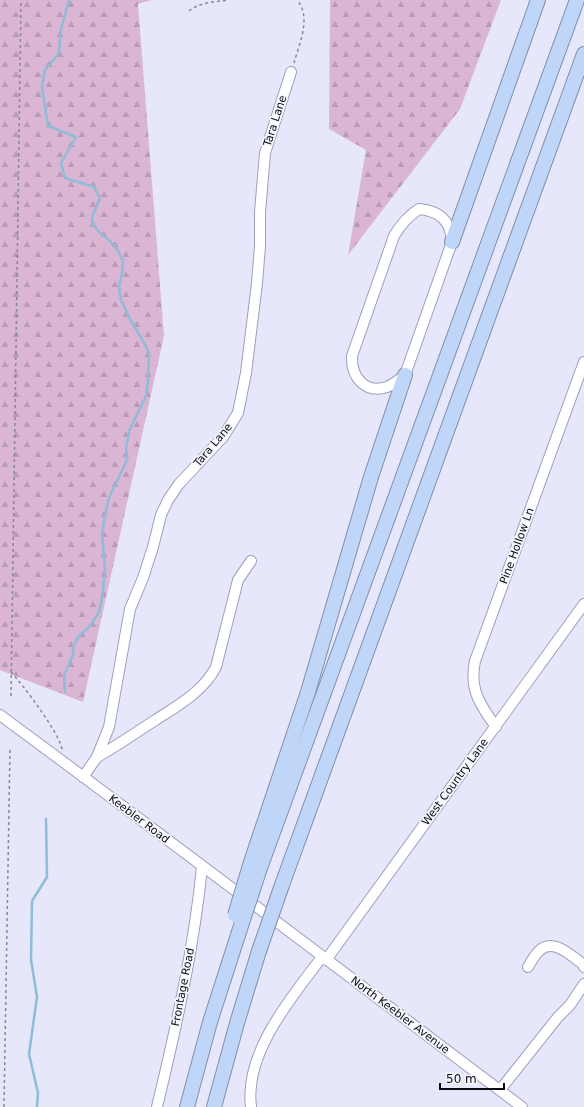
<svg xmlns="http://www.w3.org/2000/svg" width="584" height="1107" font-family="'DejaVu Sans',sans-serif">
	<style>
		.forest { fill: url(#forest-firs) }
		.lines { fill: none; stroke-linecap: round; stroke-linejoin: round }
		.stream { stroke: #8fbcd7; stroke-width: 2.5 }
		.minor-casing { stroke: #9e9fbd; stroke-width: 12 }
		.highway-casing { stroke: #818fa9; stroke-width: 16 }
		.path { stroke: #878796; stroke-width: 1.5; stroke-dasharray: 3 3; stroke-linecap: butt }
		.minor { stroke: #fff; stroke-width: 10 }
		.highway { stroke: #c0d6f9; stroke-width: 14 }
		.highway-bridge-casing { stroke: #818fa9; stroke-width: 16; stroke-linecap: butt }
		.highway-bridge { stroke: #c0d6f9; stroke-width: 14 }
		.labels { text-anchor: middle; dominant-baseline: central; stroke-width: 3.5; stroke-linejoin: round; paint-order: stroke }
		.street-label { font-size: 11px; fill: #0b0b15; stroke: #f5f6fc }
	</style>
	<defs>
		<pattern id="forest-firs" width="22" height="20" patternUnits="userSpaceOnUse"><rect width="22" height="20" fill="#dab6d4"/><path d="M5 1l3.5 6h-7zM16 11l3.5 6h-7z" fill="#ba9bb5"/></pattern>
	</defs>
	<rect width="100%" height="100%" fill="#e6e7fa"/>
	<!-- forest -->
	<g class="forest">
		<path d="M0,0H151L138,4L164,336L83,702L0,670Z"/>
		<path d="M330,0H501L460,109L348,255L366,150L329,129Z"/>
	</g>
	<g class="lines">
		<!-- stream -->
		<g class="stream">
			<path d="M65,692L64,675L73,655V646L79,636L90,626L99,612L102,598L105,569L102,533L105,515L109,498L127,460L126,449L129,431L146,396L148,381L149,354L146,346L130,319L121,300L119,286L122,273L123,261L117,249L108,239L101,234L92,224V217L100,198L94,187L65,178L61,163L76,137L48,126L42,87L45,70L59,53L61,29L69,0"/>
			<path d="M37,1107L38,1093L29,1054L37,997L31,960L32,901L47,877L46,819"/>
		</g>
		<!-- minor casing -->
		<g class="minor-casing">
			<g id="minor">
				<path d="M419,209C440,211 451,221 452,242L405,375C400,379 394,384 387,387C365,394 351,377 352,356L394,236C401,224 408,216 419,209Z"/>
				<path d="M0,715C175,844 348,976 522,1107"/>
				<path d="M496,727C480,705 469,689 475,661L584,362"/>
				<path d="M97,757C117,746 135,733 154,721C177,706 203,692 216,667L238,580L251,561"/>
				<path d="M83,777L97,757L109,727L130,609L143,578L153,547L161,515L168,500L179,484L223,437L238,413L246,373L257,283L260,246V212L265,153L291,72"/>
				<path d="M326,960L584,604"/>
				<path d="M528,967C531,962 534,956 539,951C553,937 571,956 583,964L584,967"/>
				<path d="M500,1090L558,1017L570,1005L584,984"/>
				<path d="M157,1107C176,1028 194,948 202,867"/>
				<path d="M251,1107C244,1053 291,998 322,957"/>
			</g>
		</g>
		<!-- highway casing -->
		<g class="highway-casing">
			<g id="highway">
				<path d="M452,242L538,0"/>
				<path d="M251,862L308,692L371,477L405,375"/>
				<path d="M260,868L577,0"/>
				<path d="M282,885L584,54"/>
				<path d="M187,1107L210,1022L238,935"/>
				<path d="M214,1107L237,1023L259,951"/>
			</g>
		</g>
		<!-- path -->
		<g class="path">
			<path d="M189,11C200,2 215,2 229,0"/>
			<path d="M294,63C299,44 312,17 297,0"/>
			<path d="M11,672C23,685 61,735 62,750"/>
			<path d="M11,696L21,0"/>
			<path d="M4,1107L10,747"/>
		</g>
		<!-- minor -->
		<use href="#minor" class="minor"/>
		<!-- highway -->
		<use href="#highway" class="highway"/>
		<!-- highway-bridge casing -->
		<g class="highway-bridge-casing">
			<g id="highway-bridge">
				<path d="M235,915L251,862"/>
				<path d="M238,935L260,868"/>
				<path d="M259,951L282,885"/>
			</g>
		</g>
		<!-- highway-bridge -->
		<use href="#highway-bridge" class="highway-bridge"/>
	</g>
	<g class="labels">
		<!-- street labels -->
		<g class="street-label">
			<text transform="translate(275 121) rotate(-72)">Tara Lane</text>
			<text transform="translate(213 445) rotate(-50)">Tara Lane</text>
			<text transform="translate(517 546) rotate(-70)">Pine Hollow Ln</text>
			<text transform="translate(455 782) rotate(-54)">West Country Lane</text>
			<text transform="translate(139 819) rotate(37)">Keebler Road</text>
			<text transform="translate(183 987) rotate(-79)">Frontage Road</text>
			<text transform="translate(400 1015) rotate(37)">North Keebler Avenue</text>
		</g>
	</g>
	<!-- scale -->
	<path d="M440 1083v6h64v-6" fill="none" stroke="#0b0b15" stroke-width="2"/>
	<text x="446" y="1083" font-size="12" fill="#0b0b15" stroke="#f5f6fc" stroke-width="3" paint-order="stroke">50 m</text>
</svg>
